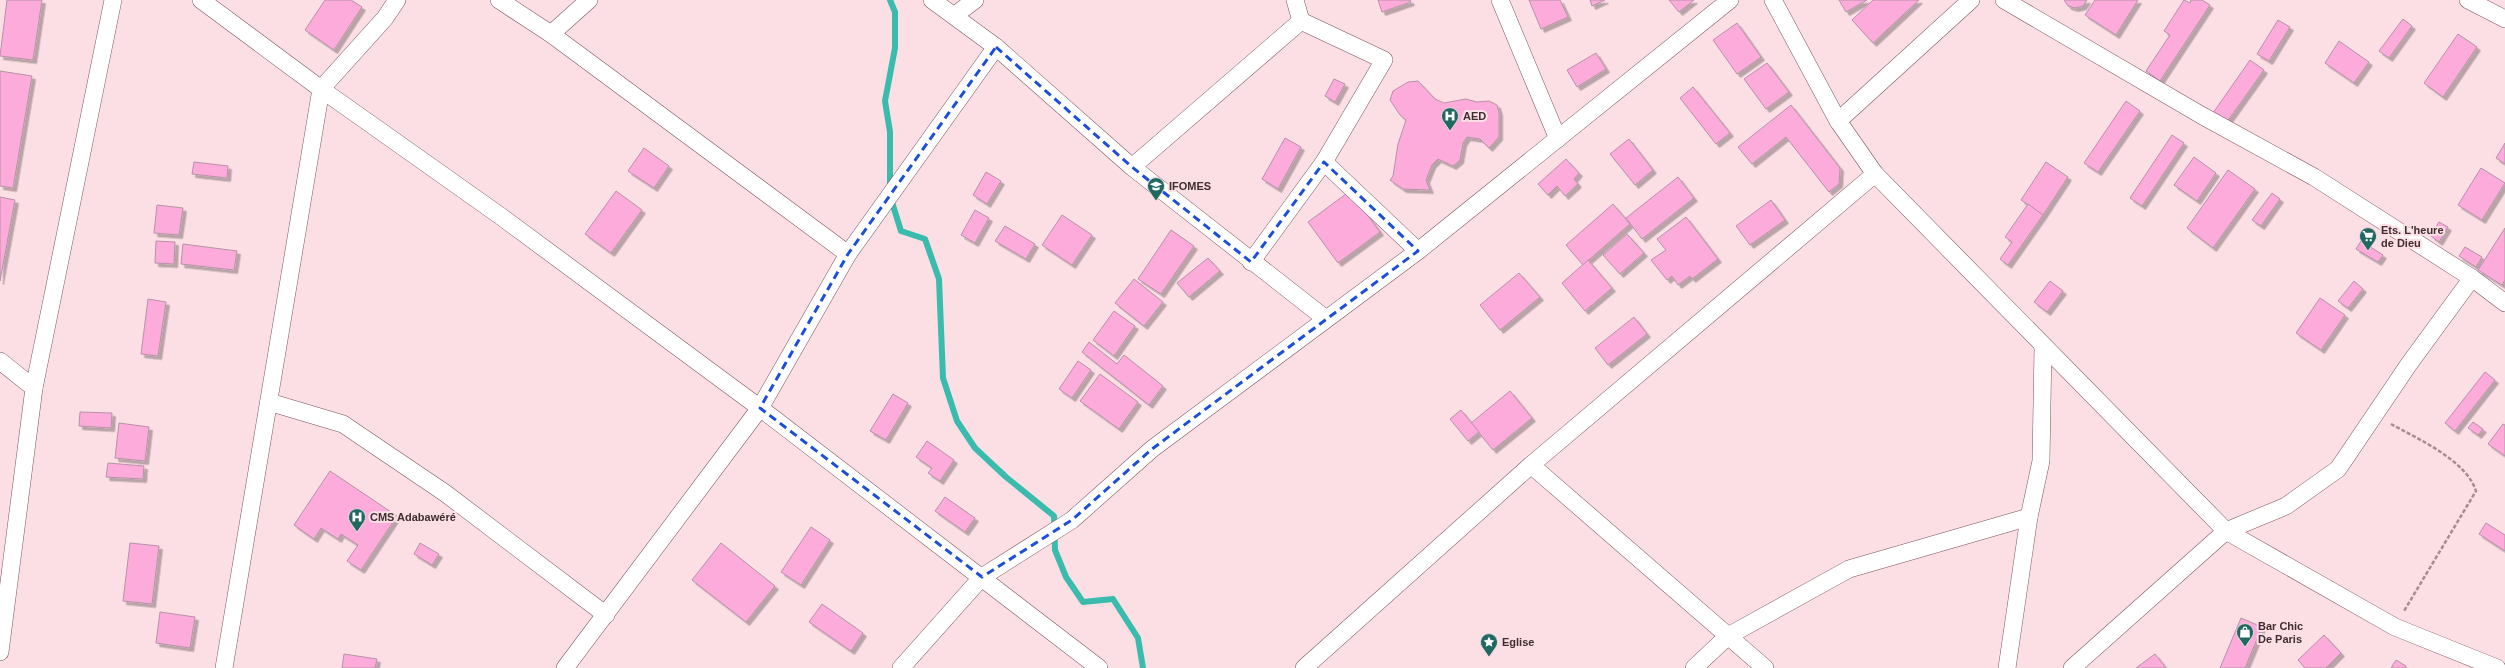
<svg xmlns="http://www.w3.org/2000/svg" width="2505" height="668" font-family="Arial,sans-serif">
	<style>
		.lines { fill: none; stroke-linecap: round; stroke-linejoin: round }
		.stream { stroke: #39bcad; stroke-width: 6 }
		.building { fill: #fdabdb; stroke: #b691a6; filter: url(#shadow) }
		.minor-casing { stroke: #7d555f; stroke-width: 18 }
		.path { stroke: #a48c91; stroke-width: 2.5; stroke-dasharray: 4 2; stroke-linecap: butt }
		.minor { stroke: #fff; stroke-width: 17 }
		.marked { fill: none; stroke: #1d4ed8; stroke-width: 3; stroke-dasharray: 8 5; stroke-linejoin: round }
		.labels { text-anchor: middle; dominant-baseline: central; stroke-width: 4; stroke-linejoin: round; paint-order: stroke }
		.poi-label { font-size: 11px; font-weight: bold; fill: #3f2d31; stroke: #fbdfe4; text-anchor: start }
	</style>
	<defs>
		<filter id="shadow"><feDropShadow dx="3.5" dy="3.5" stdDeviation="0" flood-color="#0004"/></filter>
	</defs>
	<rect width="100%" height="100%" fill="#fbdfe4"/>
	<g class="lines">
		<!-- stream -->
		<g class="stream">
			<path d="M890,0L895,12V48L885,101L890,132V188"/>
			<path d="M891,199L901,231L925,239L939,279L943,378L957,421L975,448L1006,477L1054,516L1055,550L1066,577L1083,602L1113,599L1138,638L1143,668"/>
		</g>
	</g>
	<!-- building -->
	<g class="building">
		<path d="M7,0H42L33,60L0,56Z"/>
		<path d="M325,0H351L362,7L334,50L305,30Z"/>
		<path d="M1378,0H1410L1411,2L1382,12Z"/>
		<path d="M1529,0H1560L1568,17L1541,29Z"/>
		<path d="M1590,0H1605L1592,6Z"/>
		<path d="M1669,0H1694L1679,12Z"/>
		<path d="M1839,0H1867L1846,12Z"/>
		<path d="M1873,0H1919L1873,43L1852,20Z"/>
		<path d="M2064,0H2087L2083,6L2075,8L2068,6Z"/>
		<path d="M2095,0H2138L2116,35L2085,15Z"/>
		<path d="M2184,0L2190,3L2191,0H2202L2210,5L2160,81L2146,71L2170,35L2164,31Z"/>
		<path d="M2403,19L2412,26L2389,58L2379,51Z"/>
		<path d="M2278,20L2290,27L2269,61L2257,54Z"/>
		<path d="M1737,23L1761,57L1737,74L1713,40Z"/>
		<path d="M2458,34L2477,47L2443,97L2424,83Z"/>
		<path d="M2339,41L2369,62L2354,83L2325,63Z"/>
		<path d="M1596,53L1606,69L1577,87L1567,70Z"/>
		<path d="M2250,60L2264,70L2227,122L2213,113Z"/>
		<path d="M1767,63L1789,92L1766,109L1744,79Z"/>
		<path d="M0,71L32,76L13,188L0,186Z"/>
		<path d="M1334,79L1345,84L1335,102L1325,96Z"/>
		<path d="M1418,81L1435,99L1444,103L1466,99L1477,102L1489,101L1497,105L1499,112V137L1489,148L1480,139L1467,137L1463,143L1460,160L1453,166L1438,159L1432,165L1426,180L1430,190L1403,189L1390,180L1393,176L1398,144L1406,120L1400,115L1390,100L1393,91L1408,82Z"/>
		<path d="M1693,87L1730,133L1716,144L1680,98Z"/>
		<path d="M2126,101L2140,111L2098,172L2084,163Z"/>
		<path d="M1791,105L1840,168L1839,184L1829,192L1786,137L1752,164L1738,147Z"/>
		<path d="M2172,135L2184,143L2142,206L2130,198Z"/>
		<path d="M1285,138L1301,147L1278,189L1262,179Z"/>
		<path d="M1629,139L1653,170L1635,185L1610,154Z"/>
		<path d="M2505,143V164L2496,158Z"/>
		<path d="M644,148L669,166L654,188L628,171Z"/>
		<path d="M2194,157L2216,173L2197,201L2174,185Z"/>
		<path d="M1566,159L1579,173L1574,179L1578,184L1565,196L1557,186L1548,195L1538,184Z"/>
		<path d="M194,162L228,166L227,178L192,174Z"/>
		<path d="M2046,162L2068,177L2043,215L2021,200Z"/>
		<path d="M2481,168L2505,183L2482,220L2458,205Z"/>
		<path d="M2228,170L2255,189L2213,248L2187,228Z"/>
		<path d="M986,172L1001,181L987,204L973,195Z"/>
		<path d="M1678,177L1694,198L1642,239L1626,218Z"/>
		<path d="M616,191L642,210L611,253L585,234Z"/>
		<path d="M1350,191L1380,232L1338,263L1308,222Z"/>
		<path d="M2272,193L2280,199L2261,226L2252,220Z"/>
		<path d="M0,197L15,200L0,281Z"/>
		<path d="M1771,200L1785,220L1750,245L1736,226Z"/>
		<path d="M1613,204L1630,224L1583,265L1566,245Z"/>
		<path d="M2028,204L2043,215L2008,265L2000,259L2012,242L2005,237Z"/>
		<path d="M157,205L183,208L179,235L154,233Z"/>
		<path d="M975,210L989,218L975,243L961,235Z"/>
		<path d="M1062,215L1092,235L1072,265L1042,245Z"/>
		<path d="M1686,217L1718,259L1692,279L1690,276L1678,285L1672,276L1667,280L1651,260L1666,250L1657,239Z"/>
		<path d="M2439,222L2448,227L2439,242L2431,236Z"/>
		<path d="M1005,226L1035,244L1026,259L995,241Z"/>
		<path d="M2505,228V280L2502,285L2478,270Z"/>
		<path d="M1171,230L1194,246L1161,294L1138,279Z"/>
		<path d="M1627,234L1644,253L1620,274L1603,255Z"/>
		<path d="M156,241L175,242L174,264L155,263Z"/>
		<path d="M2361,241L2383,255L2378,262L2356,249Z"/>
		<path d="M183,244L237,251L234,270L181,264Z"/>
		<path d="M2465,247L2482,257L2476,267L2459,256Z"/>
		<path d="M1208,258L1220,271L1189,297L1177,283Z"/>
		<path d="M1588,260L1612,288L1585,311L1562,283Z"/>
		<path d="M1519,273L1540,297L1500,330L1480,305Z"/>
		<path d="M1134,279L1163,302L1144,326L1115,303Z"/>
		<path d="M2050,281L2063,291L2047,312L2034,302Z"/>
		<path d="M2354,281L2363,289L2348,308L2338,301Z"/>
		<path d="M2320,298L2345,315L2321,350L2296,333Z"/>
		<path d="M148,299L166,302L158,356L141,354Z"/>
		<path d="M1114,311L1135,326L1114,356L1093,340Z"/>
		<path d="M1634,317L1647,334L1608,365L1595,348Z"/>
		<path d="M1089,342L1117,364L1124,355L1163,386L1149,405L1082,352Z"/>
		<path d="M1078,361L1091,370L1072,398L1059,389Z"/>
		<path d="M2485,372L2495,380L2455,431L2445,423Z"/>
		<path d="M1100,374L1138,402L1119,429L1080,401Z"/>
		<path d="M1510,391L1532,418L1493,450L1471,423Z"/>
		<path d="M893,394L908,403L886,440L870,431Z"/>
		<path d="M1461,410L1479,432L1468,441L1450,419Z"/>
		<path d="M80,412L112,413L111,428L79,426Z"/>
		<path d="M2473,422L2483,429L2478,435L2468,428Z"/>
		<path d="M119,423L149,427L145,461L115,458Z"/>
		<path d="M2503,424L2505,425V456L2488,444Z"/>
		<path d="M927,441L954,460L940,481L928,473L932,468L916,457Z"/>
		<path d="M108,463L144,466L143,479L106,477Z"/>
		<path d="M330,471L397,516L361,570L347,561L358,545L341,534L338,539L321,528L314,539L294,525Z"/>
		<path d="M945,497L975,518L965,532L935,511Z"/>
		<path d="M2486,523L2505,535V551L2479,534Z"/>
		<path d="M811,527L830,540L801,585L781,572Z"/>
		<path d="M130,543L159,546L152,604L123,601Z"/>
		<path d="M420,543L439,554L432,565L414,554Z"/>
		<path d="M721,543L775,586L746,622L692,580Z"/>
		<path d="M822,604L863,633L851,651L809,622Z"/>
		<path d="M160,612L195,617L190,648L156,643Z"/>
		<path d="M2241,618L2262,627L2245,668H2220Z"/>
		<path d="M2324,635L2341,653L2326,668H2305L2298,660Z"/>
		<path d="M344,654L377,659L375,668H342Z"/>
		<path d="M2155,654L2166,668H2136Z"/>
		<path d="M2396,660L2406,666L2405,668H2391Z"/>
	</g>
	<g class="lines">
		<!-- minor casing -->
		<g class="minor-casing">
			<g id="minor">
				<path d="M201,0L321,89L499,215L760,408L1099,668"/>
				<path d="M499,0L551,34L848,254"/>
				<path d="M932,0L996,47L1132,167L1326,319"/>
				<path d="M1500,0L1558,139"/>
				<path d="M1773,0L1838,121L1875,174L2226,531L2395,627L2497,668"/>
				<path d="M2004,0L2201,115L2314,177L2472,278L2505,303"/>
				<path d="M2468,0L2505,19"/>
				<path d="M955,15L975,0"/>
				<path d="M551,34L589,0"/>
				<path d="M1838,121L1971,0"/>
				<path d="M1324,162L1418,251"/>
				<path d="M1132,167L1301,21"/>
				<path d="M1251,262L1324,162L1384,60L1301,21L1295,0"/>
				<path d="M0,361L34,388"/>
				<path d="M269,402L343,424L445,493L606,615"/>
				<path d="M1531,465L1765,668"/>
				<path d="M0,652L34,388L113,0"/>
				<path d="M224,668L321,89L385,18L397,0"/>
				<path d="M565,668L760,408L848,254L996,47"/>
				<path d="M901,668L982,577L1072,520L1152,449L1418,251L1730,0"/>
				<path d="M1304,668L1531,465L1875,174"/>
				<path d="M1694,668L1728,636L1849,569L2029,517"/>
				<path d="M2007,668L2029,517L2041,461L2043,347"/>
				<path d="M2072,668L2226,531L2286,506L2338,469L2409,364L2472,278"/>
			</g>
		</g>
		<!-- path -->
		<path class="path" d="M2391,424C2418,439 2466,460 2476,491L2404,611"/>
		<!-- minor -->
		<use href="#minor" class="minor"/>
	</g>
	<!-- marked area -->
	<path class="marked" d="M996,47L1132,167L1251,262L1324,162L1418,251L1152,449L1072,520L982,577L760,408L848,254Z"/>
	<!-- icons -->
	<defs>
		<g id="hospital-pin" transform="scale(0.9)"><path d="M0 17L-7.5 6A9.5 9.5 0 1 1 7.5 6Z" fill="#206960" stroke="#fbdfe4"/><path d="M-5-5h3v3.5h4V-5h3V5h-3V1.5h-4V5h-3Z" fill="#fff"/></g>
		<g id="school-pin" transform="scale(0.9)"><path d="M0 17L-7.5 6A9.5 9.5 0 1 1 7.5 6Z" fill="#206960" stroke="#fbdfe4"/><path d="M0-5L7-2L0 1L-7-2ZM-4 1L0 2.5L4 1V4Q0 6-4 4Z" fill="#fff"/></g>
		<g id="supermarket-pin" transform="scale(0.9)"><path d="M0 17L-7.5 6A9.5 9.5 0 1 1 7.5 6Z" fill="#206960" stroke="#fbdfe4"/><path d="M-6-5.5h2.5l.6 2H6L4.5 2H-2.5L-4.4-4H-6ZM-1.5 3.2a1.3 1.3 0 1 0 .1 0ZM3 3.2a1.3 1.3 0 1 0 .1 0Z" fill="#fff"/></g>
		<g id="shop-pin" transform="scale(0.9)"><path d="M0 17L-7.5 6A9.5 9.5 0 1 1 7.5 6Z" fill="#206960" stroke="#fbdfe4"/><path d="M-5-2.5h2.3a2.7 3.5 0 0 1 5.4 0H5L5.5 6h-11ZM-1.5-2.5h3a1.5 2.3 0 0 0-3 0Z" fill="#fff"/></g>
		<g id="sight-pin" transform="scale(0.9)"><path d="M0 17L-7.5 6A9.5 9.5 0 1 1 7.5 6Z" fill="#206960" stroke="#fbdfe4"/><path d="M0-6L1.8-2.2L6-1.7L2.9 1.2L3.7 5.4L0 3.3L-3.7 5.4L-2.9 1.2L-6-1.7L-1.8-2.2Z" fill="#fff"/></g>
	</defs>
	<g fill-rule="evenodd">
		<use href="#hospital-pin" x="1450" y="116"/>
		<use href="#school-pin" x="1156" y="186"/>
		<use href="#supermarket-pin" x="2368" y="236"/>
		<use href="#hospital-pin" x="357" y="517"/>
		<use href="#shop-pin" x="2245" y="632"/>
		<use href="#sight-pin" x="1489" y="642"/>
	</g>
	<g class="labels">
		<!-- poi labels -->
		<g class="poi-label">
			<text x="1463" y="116">AED</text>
			<text x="1169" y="186">IFOMES</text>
			<text x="2381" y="230">Ets. L'heure<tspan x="2381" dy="13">de Dieu</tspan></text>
			<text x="370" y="517">CMS Adabawéré</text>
			<text x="2258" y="626">Bar Chic<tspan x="2258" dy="13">De Paris</tspan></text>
			<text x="1502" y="642">Eglise</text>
		</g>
	</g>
</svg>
